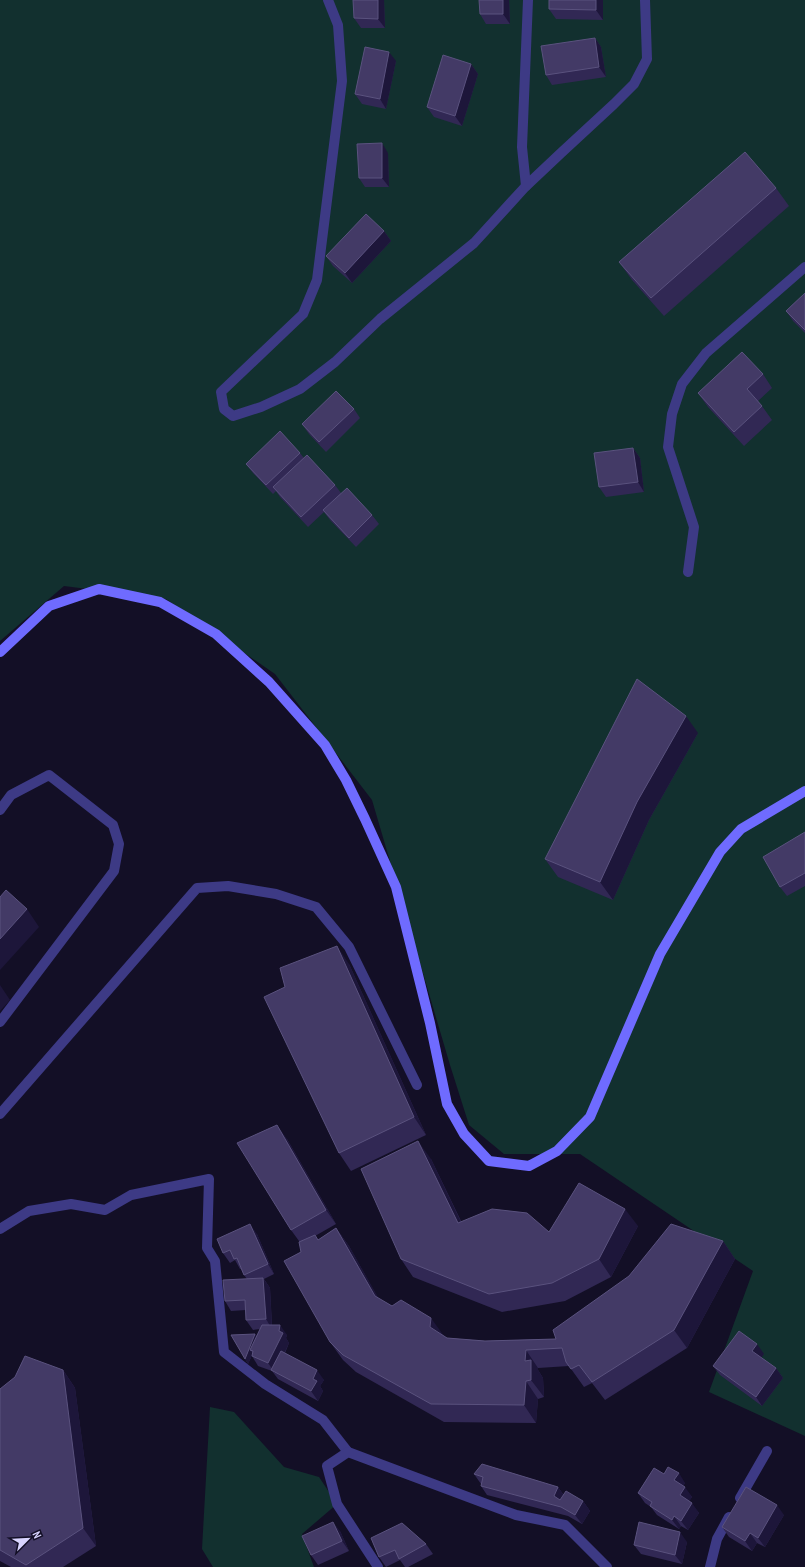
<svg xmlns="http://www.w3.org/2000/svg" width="805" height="1567" font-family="'PT Sans Narrow',sans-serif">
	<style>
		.green { fill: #12302f }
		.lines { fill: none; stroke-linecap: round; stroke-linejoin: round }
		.lane { stroke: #3d3a85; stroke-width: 10 }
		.street { stroke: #3d3a85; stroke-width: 10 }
		.secondary { stroke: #6f6bff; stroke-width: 10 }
		.wall { fill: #312854 }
		.shaded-wall { fill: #1d163a }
		.building { fill: #433a66; stroke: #5a527e }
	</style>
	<rect width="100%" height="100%" fill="#130f26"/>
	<!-- green -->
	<g class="green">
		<path d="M0,0H805V1436L709,1392L753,1271L580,1154H504L469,1125L450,1065L372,800L275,674L166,599L64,586L0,641Z"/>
		<path d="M210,1407L234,1412L284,1467L319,1477L337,1504L302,1534L314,1567H213L202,1549Z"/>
	</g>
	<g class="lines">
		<!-- lane -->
		<path class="lane" d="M0,1229L29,1211L71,1204L105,1210L131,1195L209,1179L207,1248L215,1261L224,1352L265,1384L323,1420L348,1452"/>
		<!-- street -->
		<g class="street">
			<path d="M328,0L338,25L342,81L317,280L303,314L221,392L224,409L233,416L261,407L300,389L335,362L380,319L474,243L526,186L561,153L614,104L634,84L647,59L645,0"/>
			<path d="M526,186L522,147L528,0"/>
			<path d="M688,572L694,527L668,447L672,414L682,384L706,353L805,267"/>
			<path d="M0,810L11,795L49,775L113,825L119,844L114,871L0,1022"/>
			<path d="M0,1114L197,888L228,886L276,894L316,907L349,947L417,1085"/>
			<path d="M740,1498L767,1451"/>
			<path d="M378,1567L337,1504L327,1466L348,1452L516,1515L565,1525L607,1567"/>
			<path d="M710,1567L717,1539L729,1517"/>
		</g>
		<!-- secondary -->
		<path class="secondary" d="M0,652L49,606L99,589L160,602L216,634L269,682L325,745L346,780L365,819L396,887L430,1023L447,1104L464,1134L489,1161L529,1166L557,1151L590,1117L660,954L720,852L741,829L805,791"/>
	</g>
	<!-- wall -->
	<g class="wall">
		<path d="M353,0H384L385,28H361L354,18Z"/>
		<path d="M479,0H509L510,24H486L480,14Z"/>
		<path d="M549,0H603V20L556,19L549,9Z"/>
		<path d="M595,38L601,47L606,77L552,85L546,75Z"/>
		<path d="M396,61L386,109L362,104L355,94Z"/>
		<path d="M471,64L478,74L462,126L434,117L427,107Z"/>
		<path d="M388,153L389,187H365L359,178Z"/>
		<path d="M776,188L789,206L664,316L632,280L619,262Z"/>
		<path d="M384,231L391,241L352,283L333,266L326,256Z"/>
		<path d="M805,293V333L793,321L786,311Z"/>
		<path d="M763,374L772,388L758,401L762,406L772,420L744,446L708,407L698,393Z"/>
		<path d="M354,409L360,418L326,452L309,434L302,424Z"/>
		<path d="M633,448L640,458L644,492L606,497L599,487Z"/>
		<path d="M300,453L304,458L335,485L341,493L372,515L379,524L356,547L330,520L324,512L308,527L280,497L276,491L273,494L253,473L246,464Z"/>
		<path d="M698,733L649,820L613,900L558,877L545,859Z"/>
		<path d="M805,832V886L787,896L780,887Z"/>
		<path d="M349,964L426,1135L351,1171L339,1153L285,987Z"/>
		<path d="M287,1139L336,1224L315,1236L318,1240L336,1228L349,1246L378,1298L447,1338L485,1341L556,1339L723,1241L735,1259L687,1348L605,1400L592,1383L584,1387L569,1366L538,1368V1370L543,1378L544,1397L538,1399L536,1423L444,1422L356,1372L343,1360L330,1342L301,1252L299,1241L291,1230Z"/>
		<path d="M431,1159L461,1221L549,1232L638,1226L611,1277L565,1301L502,1312L413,1277L401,1259Z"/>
		<path d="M257,1234L274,1274L264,1279L270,1288L272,1325L287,1335L286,1338L289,1343L285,1353L324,1380L320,1386L323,1391L318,1401L278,1379L272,1371L258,1366L252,1356L253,1353L248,1364L245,1359L255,1334L257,1336L260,1329L253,1330L246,1320V1310L231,1311L225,1301L247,1279L244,1275L241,1269H240L235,1260L230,1263L223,1253Z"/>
		<path d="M764,1354L761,1357L776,1368L783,1378L762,1406L720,1375L713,1366Z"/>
		<path d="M63,1370L75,1388L96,1546L63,1567H11L0,1561V1389Z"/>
		<path d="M474,1474L558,1487L563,1494L583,1501L590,1511L582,1524L568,1516L487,1495L481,1486V1484Z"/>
		<path d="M664,1474L685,1483L683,1486L692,1497L689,1501L699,1513L688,1530L681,1526L679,1529L657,1515L651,1507L645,1503L638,1493Z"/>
		<path d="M784,1515L765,1547L757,1543L752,1551L729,1537L722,1527Z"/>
		<path d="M340,1531L349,1551L318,1565L311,1555Z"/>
		<path d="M371,1538L426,1544L433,1554L408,1567H405L400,1560L386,1567L379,1557Z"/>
		<path d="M687,1542L682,1564L641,1554L634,1545Z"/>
	</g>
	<!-- shaded-wall -->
	<g class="shaded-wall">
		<path d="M378,0H384L385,28L378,19Z"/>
		<path d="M503,0H509L510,24L503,14Z"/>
		<path d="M596,0H603V20L596,10Z"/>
		<path d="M595,38L601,47L606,77L599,67Z"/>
		<path d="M389,52L396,61L386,109L380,99Z"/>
		<path d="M471,64L478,74L462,126L455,116Z"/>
		<path d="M382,143L388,153L389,187L382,178Z"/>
		<path d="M384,231L391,241L352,283L345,273Z"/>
		<path d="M633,448L640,458L644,492L638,482Z"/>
		<path d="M686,716L698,733L649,820L613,900L600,882L637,802Z"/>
		<path d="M27,909L39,927L0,970V939Z"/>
		<path d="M337,946L349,964L426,1135L414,1117Z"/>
		<path d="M0,985L10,1000L0,1011Z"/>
		<path d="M277,1125L287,1139L336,1224L326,1210Z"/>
		<path d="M418,1141L431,1159L470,1241L458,1223Z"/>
		<path d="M625,1209L638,1226L611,1277L599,1259Z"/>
		<path d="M250,1224L257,1234L274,1274L268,1264Z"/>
		<path d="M336,1228L349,1246L387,1313L375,1296Z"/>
		<path d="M723,1241L735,1259L687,1348L674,1330Z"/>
		<path d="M263,1278L270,1288L272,1329L266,1319Z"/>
		<path d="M431,1318L444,1336L430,1327Z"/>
		<path d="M280,1325L287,1335L286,1338L289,1343L275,1373L268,1363Z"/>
		<path d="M255,1334L258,1338L250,1350L253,1353L248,1364L245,1359Z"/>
		<path d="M757,1344L764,1354L759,1361L752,1351Z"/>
		<path d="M526,1350L538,1368V1370L543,1378L544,1397L531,1380L525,1361Z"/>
		<path d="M776,1368L783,1378L762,1406L756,1397Z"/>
		<path d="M63,1370L75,1388L96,1546L83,1528Z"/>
		<path d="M317,1370L324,1380L320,1386L323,1391L318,1401L311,1391L313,1379Z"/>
		<path d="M526,1381L538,1399L536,1423L524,1405Z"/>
		<path d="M679,1473L685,1483L681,1490L674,1480Z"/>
		<path d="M558,1487L565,1497L560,1505L554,1496Z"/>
		<path d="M685,1487L692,1497L687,1505L680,1495Z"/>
		<path d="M583,1501L590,1511L582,1524L575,1515Z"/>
		<path d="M692,1503L699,1513L688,1530L681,1521Z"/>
		<path d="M777,1505L784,1515L765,1547L758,1538Z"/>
		<path d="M674,1516L681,1526L679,1529L672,1520Z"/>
		<path d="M333,1522L340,1531L349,1551L342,1541Z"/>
		<path d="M680,1532L687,1542L682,1564L675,1555Z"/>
		<path d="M750,1533L757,1543L752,1551L745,1541Z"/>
	</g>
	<!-- building -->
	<g class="building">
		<path d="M353,0H378V19L354,18Z"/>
		<path d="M479,0H503V14H480Z"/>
		<path d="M549,0H596V10L549,9Z"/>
		<path d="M595,38L599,67L546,75L541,46Z"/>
		<path d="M365,47L389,52L380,99L355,94Z"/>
		<path d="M443,55L471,64L455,116L427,107Z"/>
		<path d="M382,143V178H359L357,144Z"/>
		<path d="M745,152L776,188L651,298L619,262Z"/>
		<path d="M366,214L384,231L345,273L326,256Z"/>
		<path d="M805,293V330L786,311Z"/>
		<path d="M742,352L763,374L747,389L762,406L734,432L698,393Z"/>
		<path d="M336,391L354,409L319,442L302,424Z"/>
		<path d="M280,431L300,453L266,485L246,464Z"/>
		<path d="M633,448L638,482L599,487L594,453Z"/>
		<path d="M307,455L335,485L301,517L273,487Z"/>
		<path d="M347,488L372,515L349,538L323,510Z"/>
		<path d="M637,679L686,716L637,802L600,882L545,859Z"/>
		<path d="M805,832V873L780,887L763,857Z"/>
		<path d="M6,890L27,909L0,939V897Z"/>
		<path d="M337,946L414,1117L339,1153L264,997L285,987L280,968Z"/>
		<path d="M277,1125L326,1210L291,1230L237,1143Z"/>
		<path d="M418,1141L458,1223L492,1209L527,1213L549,1232L579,1183L625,1209L599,1259L552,1283L489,1294L401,1259L361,1169Z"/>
		<path d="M250,1224L268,1264L244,1275L237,1258L234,1259L230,1250L223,1253L217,1239Z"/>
		<path d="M671,1224L723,1241L674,1330L592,1382L579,1365L571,1369L566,1362L562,1348L526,1350L525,1361L531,1360V1380L526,1381L524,1405L431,1404L343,1355L330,1342L284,1261L301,1252L299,1242L315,1235L318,1240L336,1228L375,1296L392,1306L401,1300L431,1318L430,1327L447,1338L485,1341L556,1339L553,1330L629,1276Z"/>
		<path d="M263,1278L266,1319L246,1320L245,1300L225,1301L223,1280Z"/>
		<path d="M262,1325H280L279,1331L283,1333L268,1363L252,1356L253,1351L250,1350Z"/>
		<path d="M739,1331L757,1344L752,1351L776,1368L756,1397L713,1366Z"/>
		<path d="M255,1334L245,1359L231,1335Z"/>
		<path d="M281,1351L317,1370L313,1379L317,1381L311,1391L271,1370Z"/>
		<path d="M25,1356L63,1370L83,1528L26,1565L0,1550V1389L15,1377Z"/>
		<path d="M482,1464L558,1487L554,1496L560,1500L566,1491L583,1501L575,1515L561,1507L481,1486L483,1477L474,1474Z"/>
		<path d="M668,1467L679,1473L674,1480L685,1487L680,1495L692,1503L681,1521L674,1516L672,1520L650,1506L652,1502L638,1493L654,1468L664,1474Z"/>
		<path d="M746,1487L777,1505L758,1538L750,1533L745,1541L722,1527Z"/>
		<path d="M333,1522L342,1541L311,1555L302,1536Z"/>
		<path d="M639,1522L680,1532L675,1555L634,1545Z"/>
		<path d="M402,1523L426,1544L399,1559L395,1550L379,1557L371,1538Z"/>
	</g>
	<!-- north arrow -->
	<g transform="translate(28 1539) rotate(66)" stroke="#130f26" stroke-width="3" paint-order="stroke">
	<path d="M0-3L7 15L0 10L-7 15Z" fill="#d9d4ff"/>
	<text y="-6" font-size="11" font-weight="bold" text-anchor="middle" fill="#d9d4ff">N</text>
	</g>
</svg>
